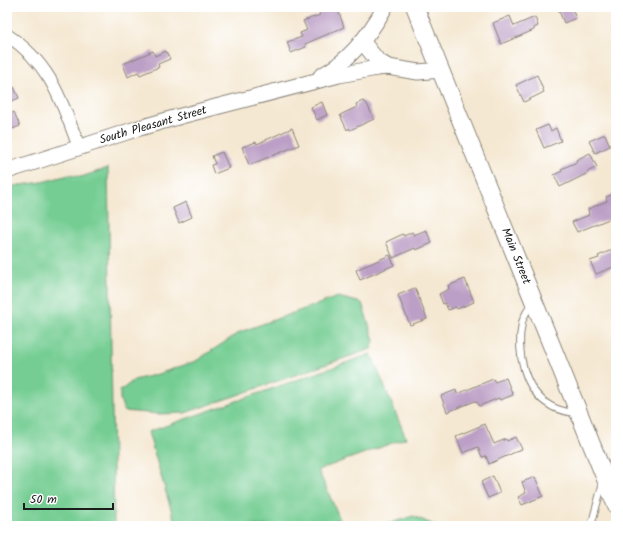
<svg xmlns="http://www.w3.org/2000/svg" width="623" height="533" font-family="Kalam,sans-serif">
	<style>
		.green { fill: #74cd93; stroke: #487458 }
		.building { fill: #bc9fc6 }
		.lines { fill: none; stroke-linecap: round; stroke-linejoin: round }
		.service-casing { stroke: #888277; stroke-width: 8 }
		.minor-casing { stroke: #888277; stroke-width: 14 }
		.tertiary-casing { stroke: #888277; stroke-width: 17 }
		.secondary-casing { stroke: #888277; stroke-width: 19 }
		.service { stroke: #fff; stroke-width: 6 }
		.minor { stroke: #fff; stroke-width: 12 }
		.tertiary { stroke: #fff; stroke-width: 15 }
		.secondary { stroke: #fff; stroke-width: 17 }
		.labels { text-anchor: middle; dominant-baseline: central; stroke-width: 3; stroke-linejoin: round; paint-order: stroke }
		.street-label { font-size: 12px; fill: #1c1c1c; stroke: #fff }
	</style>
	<rect width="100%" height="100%" fill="#fff"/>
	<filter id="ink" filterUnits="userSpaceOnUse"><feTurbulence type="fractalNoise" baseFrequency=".025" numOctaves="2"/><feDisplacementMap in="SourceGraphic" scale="8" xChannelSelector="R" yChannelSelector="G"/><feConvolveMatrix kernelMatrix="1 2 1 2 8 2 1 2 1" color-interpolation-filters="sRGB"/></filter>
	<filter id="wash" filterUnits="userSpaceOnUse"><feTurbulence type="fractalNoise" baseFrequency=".012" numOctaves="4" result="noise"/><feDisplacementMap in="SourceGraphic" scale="16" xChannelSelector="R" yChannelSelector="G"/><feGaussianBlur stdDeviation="0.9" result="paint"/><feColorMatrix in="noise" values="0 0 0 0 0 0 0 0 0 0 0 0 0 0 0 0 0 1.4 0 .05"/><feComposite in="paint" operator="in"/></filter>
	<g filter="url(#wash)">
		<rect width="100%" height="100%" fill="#f5e8d2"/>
		<!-- green -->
		<g class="green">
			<path d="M108,168L114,526H7V187L42,182L69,175L81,177Z"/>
			<path d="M338,297L362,303L374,341L371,349L185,413L158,414L124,411L120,399V391L134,380L158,374L196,361L240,332Z"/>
			<path d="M371,354L406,438L318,470L340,519L321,526H176L148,432Z"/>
			<path d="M413,516L437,526H381Z"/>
		</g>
		<g id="blocks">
			<!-- building -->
			<g class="building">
				<path d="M327,7H337L344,27L305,44L306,47L291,53L287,42L302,37L300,33L307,30L303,21L320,15L318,10Z"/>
				<path d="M568,7H571L576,18L564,23L559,11Z"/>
				<path d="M510,16L514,26L535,17L538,26L534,28V30L501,44L493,23Z"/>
				<path d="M153,51L155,56L166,51L170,59L158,64L159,67L140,75L138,72L128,77L123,64Z"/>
				<path d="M537,75L544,92L524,102L516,85Z"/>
				<path d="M14,87L19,98L7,103V90Z"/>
				<path d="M363,101L367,104L374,119L350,130L349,128L347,130L340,115L357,107L356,104Z"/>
				<path d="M322,102L327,115L317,120L311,107Z"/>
				<path d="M14,112L20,126L7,131V116Z"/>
				<path d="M548,125L551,131L556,128L561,141L544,148L536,130Z"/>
				<path d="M292,128L299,145L249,165L242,147L256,142L257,144Z"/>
				<path d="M605,134L610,146L595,153L589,141Z"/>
				<path d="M222,152L229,168L214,174L211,165L215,164L212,156Z"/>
				<path d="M590,153L597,167L587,172L588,173L560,187L554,175L562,171L561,169L577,162L576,160Z"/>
				<path d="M616,193V221L614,217L577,232L572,222L589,215L588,209L607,201L606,197Z"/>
				<path d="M186,202L192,217L179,223L173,208Z"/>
				<path d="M426,230L432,243L416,250L415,248L393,258L386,242L403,234L404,236L412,232L414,235Z"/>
				<path d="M616,248V266L596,274L590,261L599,258L598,256Z"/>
				<path d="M390,255L394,265L360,280L356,270Z"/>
				<path d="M465,279L474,302L457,309L456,307L448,310L445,303L443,304L439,294L449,289L448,286Z"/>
				<path d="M415,288L427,319L410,325L398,295Z"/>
				<path d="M506,378L513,395L500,400L499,398L479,406L477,402H476L475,401L447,412L441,396L456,390L457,394L493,379L495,382Z"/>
				<path d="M485,424L494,444L506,439L507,441L516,437L522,449L489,464L486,456L482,457L478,447L463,453L456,436Z"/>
				<path d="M493,476L500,493L488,498L481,482Z"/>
				<path d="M535,477L543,496L522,505L518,497L526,493L522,482Z"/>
			</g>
		</g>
	</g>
	<g filter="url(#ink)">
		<use href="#blocks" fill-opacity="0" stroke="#888277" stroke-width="1"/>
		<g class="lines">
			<!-- service casing -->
			<g class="service-casing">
				<g id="service">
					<path d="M531,304C528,310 523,317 522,323C516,352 524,391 551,406C559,411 569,412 577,414"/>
					<path d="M591,526L603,482"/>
				</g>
			</g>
			<!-- minor casing -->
			<g class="minor-casing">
				<path id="minor" d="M7,35C51,64 61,100 79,147"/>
			</g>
			<!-- tertiary casing -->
			<g class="tertiary-casing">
				<g id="tertiary">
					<path d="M362,41L377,60L388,67"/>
					<path d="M321,76C350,61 370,34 385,7"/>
					<path d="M7,171L136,129L181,116L339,75L377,68L388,67L418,72L441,70"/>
				</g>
			</g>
			<!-- secondary casing -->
			<g class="secondary-casing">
				<path id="secondary" d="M415,7L616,505"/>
			</g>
			<!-- service -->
			<use href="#service" class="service"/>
			<!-- minor -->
			<use href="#minor" class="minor"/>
			<!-- tertiary -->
			<use href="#tertiary" class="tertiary"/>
			<!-- secondary -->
			<use href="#secondary" class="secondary"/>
		</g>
	</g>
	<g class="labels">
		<!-- street labels -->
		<g class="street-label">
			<text transform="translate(153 125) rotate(-16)">South Pleasant Street</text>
			<text transform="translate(516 256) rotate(68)">Main Street</text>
		</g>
	</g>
	<!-- margin -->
	<rect width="623" height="533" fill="none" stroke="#fff" stroke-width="24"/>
	<!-- scale -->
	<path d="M24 503v6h89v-6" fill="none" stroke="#1c1c1c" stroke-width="2"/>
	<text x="30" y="503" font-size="12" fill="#1c1c1c" stroke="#ffffff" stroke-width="3" paint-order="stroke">50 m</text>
</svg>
